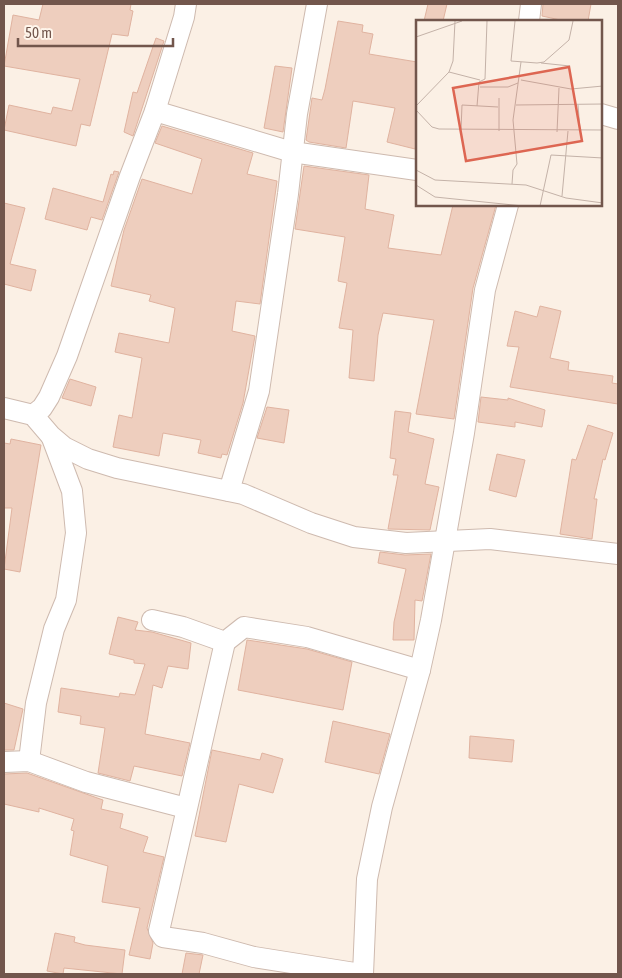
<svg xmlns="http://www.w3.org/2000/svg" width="622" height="978" font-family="'Asap Condensed',sans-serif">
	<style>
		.building { fill: #eecebe; stroke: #e0b3a0 }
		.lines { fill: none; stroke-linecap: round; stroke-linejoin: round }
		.minor-casing { stroke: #cebaaf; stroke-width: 22 }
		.minor { stroke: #fff; stroke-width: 20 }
		.inset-road { fill: none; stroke: #c4b2a8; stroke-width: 1 }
		.view { fill: #dd6652; fill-opacity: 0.15; stroke: #dd6652; stroke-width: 2.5 }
		.inset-edge { fill: none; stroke: #72564c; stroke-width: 2.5 }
	</style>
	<rect width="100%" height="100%" fill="#fbf0e5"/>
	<!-- building -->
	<g class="building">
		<path d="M43,4H131L130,10L133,11L128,36L112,34L90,126L81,124L76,146L4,130L9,105L51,114L53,107L72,111L80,79L4,66L13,15L39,20Z"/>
		<path d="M428,4H447L443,21H424Z"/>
		<path d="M543,4H591L588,21H565L542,16Z"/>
		<path d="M338,21L363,25L362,32L373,34L369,54L417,62V140L415,149L387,142L395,108L353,101L346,148L309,142L306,140L312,98L322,100L325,89Z"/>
		<path d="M156,38L164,41L133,136L124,132L133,92L137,93Z"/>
		<path d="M275,66L292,68L283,132L264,128Z"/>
		<path d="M162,126L253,153L247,174L277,181L260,304L236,301L232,331L255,336L243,403L227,455L222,454L221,458L198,453L201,440L163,433L159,456L113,447L119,415L132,418L142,358L115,352L119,333L169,343L175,308L149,301L151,295L111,286L124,230L142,179L192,194L202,159L155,143Z"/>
		<path d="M304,166L369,175L365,209L394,215L388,248L441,255L453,205H496L473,288L454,419L416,414L434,320L383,313L378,335L374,381L349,378L353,330L339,328L347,283L338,281L345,237L295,229Z"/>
		<path d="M114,171L119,172L102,220L91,217L87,230L45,219L53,188L103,202L111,174L113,175Z"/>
		<path d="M4,203L25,208L10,264L36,270L31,291L4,284Z"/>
		<path d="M540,306L561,311L550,358L569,362L568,370L613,376L612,383L618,384V404L510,387L519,347L507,346L515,311L537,317Z"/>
		<path d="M70,379L96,387L91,406L62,398Z"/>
		<path d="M481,397L508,400V398L545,410L542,427L515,422V427L478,422Z"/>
		<path d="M267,407L289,410L284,443L257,438Z"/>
		<path d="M395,411L411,413L408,432L434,439L425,484L439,487L430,530L388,529L398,475H393L396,459L390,458Z"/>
		<path d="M588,425L613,433L605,460L603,459L594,499H597L592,539L560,534L572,459L576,460Z"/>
		<path d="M11,439L41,445L20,572L4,569L12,508H4V443L10,444Z"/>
		<path d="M497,454L525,460L516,497L489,490Z"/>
		<path d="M380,552L405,555L431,554L422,601L415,600L414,640H393L394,622L406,569L378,563Z"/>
		<path d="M118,617L138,622L135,630L152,632L191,643L188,669L168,666L162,688L153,685L145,734L190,743L182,776L134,766L130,781L98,773L105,728L80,724L81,716L58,712L61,688L119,697L120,693L135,695L145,664L134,663V660L109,654Z"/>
		<path d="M247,640L307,649L352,662L343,710L238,690Z"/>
		<path d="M4,703L23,709L14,750H4Z"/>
		<path d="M333,721L390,734L379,774L325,762Z"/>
		<path d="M470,736L514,740L512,762L469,758Z"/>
		<path d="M212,750L260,760L262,753L283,759L273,793L239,784L226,842L195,836Z"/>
		<path d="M27,773L103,800L101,809L123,814L120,828L148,837L143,852L164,857L147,928L153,943L150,959L129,955L140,908L102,902L108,866L70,855L74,831L71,830L74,819L39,808V812L4,804V774Z"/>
		<path d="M55,933L75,937L74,942L85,945L125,950L122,974L64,968L63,974L47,971Z"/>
		<path d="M186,953L203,955L199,974H182Z"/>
	</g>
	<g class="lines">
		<!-- minor casing -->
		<g class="minor-casing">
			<g id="minor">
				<path d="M529,21L531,4"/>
				<path d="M155,111L292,152L417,170"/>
				<path d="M601,114L618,119"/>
				<path d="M4,408L33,415L51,436L64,447L88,459L117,468L243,494L311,523L354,537L406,543L490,539L618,554"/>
				<path d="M33,415L42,408L49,397L67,356L130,176L155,111L184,17L186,4"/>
				<path d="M229,491L259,391L288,194L297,114L317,4"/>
				<path d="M152,620L183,627L225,642L244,627L307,637L420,670"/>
				<path d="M225,642L159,931L163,937L203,943L254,957L361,974"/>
				<path d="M29,761L36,703L54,629L66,600L76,533L72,491L52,438"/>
				<path d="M4,762L29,761L86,782L186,808"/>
				<path d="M363,974L367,879L382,807L420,670L431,620L464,433L485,290L508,205"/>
			</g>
		</g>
		<!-- minor -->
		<use href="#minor" class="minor"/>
	</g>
	<!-- overview -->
	<g transform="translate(416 20)">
		<rect width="186" height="186" fill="#fbf0e5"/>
		<path class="inset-road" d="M99,1L95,41L121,43L128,42L153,20L157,1M0,17L46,1M125,43L154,46M33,52L64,60M105,60L155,69L187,66M64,67H92L102,63M100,85L187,84M162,85L164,110M0,86L33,52L37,41L39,1M61,86L63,62L69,59L71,1M0,90L16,107L23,109L187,110M45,110L46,85L82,87M83,111V78M141,112L143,68M0,150L19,160L110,165L150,178L187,183M96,164L97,150L101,144L97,100L105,42M0,165L19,177L107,186M146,176L152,111M124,186L135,135L187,138"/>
		<path class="view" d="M153,47L166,121L50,141L37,68Z"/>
		<rect width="186" height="186" class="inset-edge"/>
	</g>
	<!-- border -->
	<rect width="622" height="978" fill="none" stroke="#72564c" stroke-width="10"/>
	<!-- scale -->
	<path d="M18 38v8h155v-8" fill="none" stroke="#72564c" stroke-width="2.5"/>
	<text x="25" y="38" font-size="15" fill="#72564c" stroke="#fef5eb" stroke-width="4" paint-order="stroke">50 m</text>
</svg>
